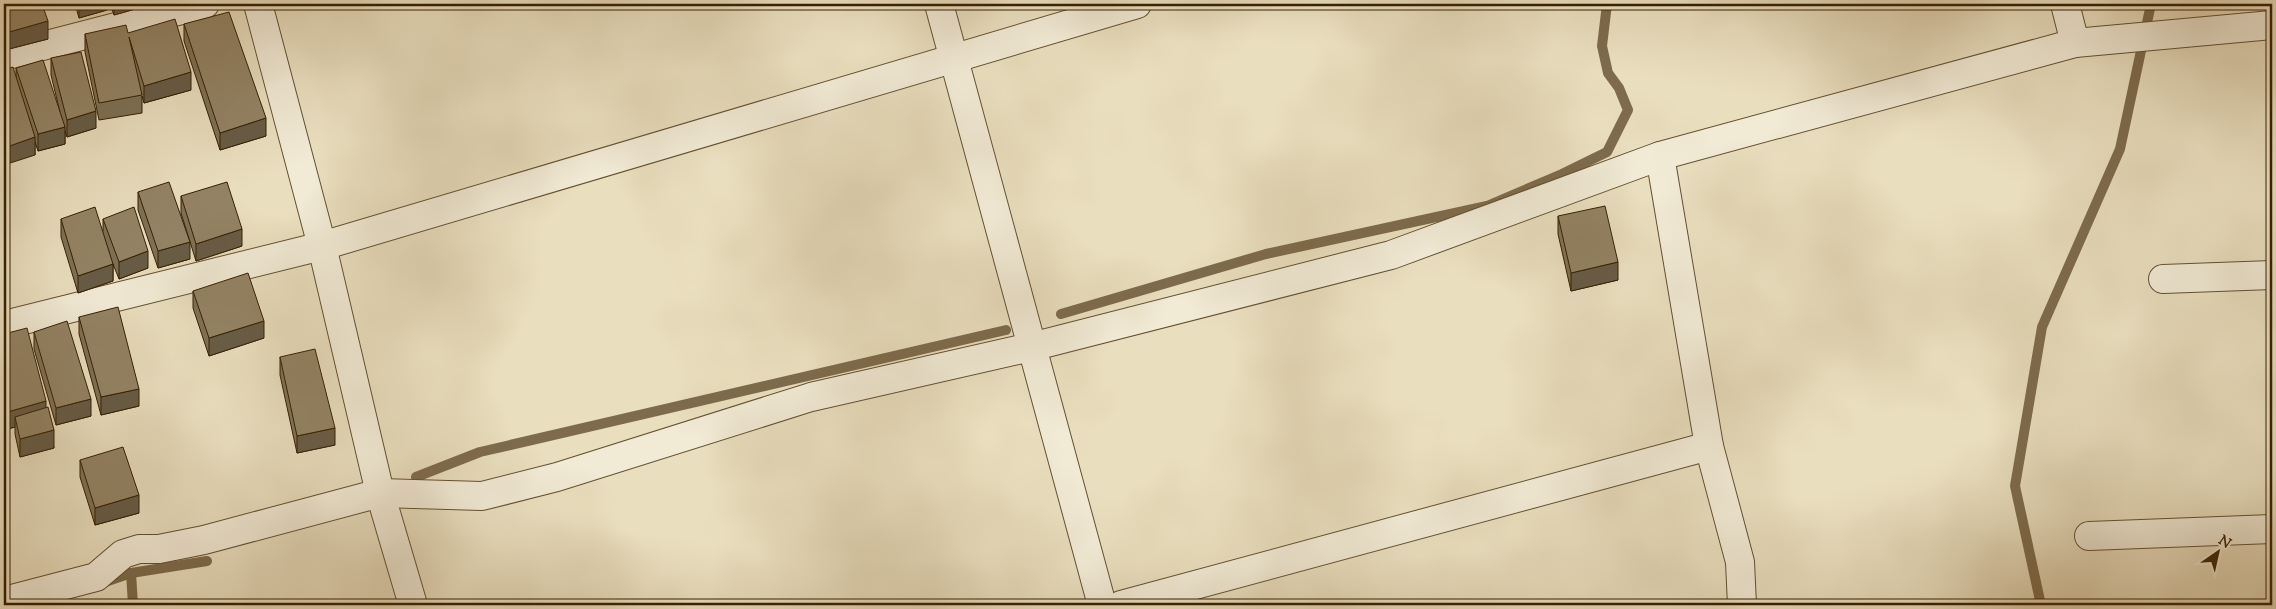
<svg xmlns="http://www.w3.org/2000/svg" width="2276" height="609" font-family="'Sorts Mill Goudy',serif">
	<style>
		.lines { fill: none; stroke-linecap: round; stroke-linejoin: round }
		.stream { stroke: #7d6b4c; stroke-width: 10 }
		.minor-casing { stroke: #635031; stroke-width: 30 }
		.minor { stroke: #f1ead5; stroke-width: 28 }
		.wall { fill: #7e7156; stroke: #362002 }
		.shaded-wall { fill: #675c46; stroke: #362002 }
		.building { fill: #938364; stroke: #362002 }
	</style>
	<rect width="100%" height="100%" fill="#e9debe"/>
	<filter id="stains"><feTurbulence type="fractalNoise" baseFrequency=".004" numOctaves="4"/><feColorMatrix values="0 0 0 0 .2 0 0 0 0 .09 0 0 0 0 .02 0 0 0 .5 -.17"/></filter>
	<radialGradient id="worn" r=".72"><stop offset=".6" stop-color="#630" stop-opacity="0"/><stop offset="1" stop-color="#630" stop-opacity=".3"/></radialGradient>
	<g class="lines">
		<!-- stream -->
		<g class="stream">
			<path d="M1061,314L1266,254L1487,206L1562,174L1607,152L1628,110L1619,88L1608,73L1602,46L1607,4"/>
			<path d="M416,477L480,452L1006,330"/>
			<path d="M131,573L133,605"/>
			<path d="M105,582L131,573L207,561"/>
			<path d="M2041,605L2015,486L2042,327L2120,149L2151,4"/>
		</g>
		<!-- minor casing -->
		<g class="minor-casing">
			<g id="minor">
				<path d="M258,4L322,246L380,493L413,605"/>
				<path d="M939,4L1102,605"/>
				<path d="M2065,4L2075,43"/>
				<path d="M4,56L205,4"/>
				<path d="M1660,156L1709,446L1740,562L1742,605"/>
				<path d="M2163,279L2272,275"/>
				<path d="M4,325L322,246L1137,4"/>
				<path d="M2089,536L2272,529"/>
				<path d="M4,601L96,577L123,554L139,549H159L204,540L380,493L482,496L557,477L811,397L1031,347L1391,255L1660,156L2075,43L2272,25"/>
				<path d="M1121,605L1709,446"/>
			</g>
		</g>
		<!-- minor -->
		<use href="#minor" class="minor"/>
	</g>
	<!-- wall -->
	<g class="wall">
		<path d="M4,4L48,39L9,49L4,32Z"/>
		<path d="M75,4H107V10L79,18Z"/>
		<path d="M110,4H153L114,15Z"/>
		<path d="M184,24L266,136L220,150L184,41Z"/>
		<path d="M128,33L191,90L144,103L142,96V113L99,120L85,52V34Z"/>
		<path d="M51,58L96,128L67,137L65,131V144L38,151L35,142V155L16,78V68L60,112L51,75Z"/>
		<path d="M138,192L190,259L158,268L138,210Z"/>
		<path d="M181,196L242,246L196,261L181,213Z"/>
		<path d="M1558,216L1618,280L1571,291L1558,234Z"/>
		<path d="M61,219L103,231V219L148,268L119,279L113,264V281L78,293L61,237Z"/>
		<path d="M193,291L264,338L209,356L193,308Z"/>
		<path d="M79,317L139,406L101,415L79,334Z"/>
		<path d="M34,332L91,416L56,425L34,349Z"/>
		<path d="M4,334L46,408L54,448L20,457L15,434V427L4,430Z"/>
		<path d="M280,357L335,445L297,453L280,375Z"/>
		<path d="M80,460L139,513L95,525L80,477Z"/>
	</g>
	<!-- shaded-wall -->
	<g class="shaded-wall">
		<path d="M79,4H107V10L79,18Z"/>
		<path d="M114,4H153L114,15Z"/>
		<path d="M48,21V39L9,49V32Z"/>
		<path d="M191,72V90L144,103V86Z"/>
		<path d="M96,111V128L67,137V120Z"/>
		<path d="M266,118V136L220,150V133Z"/>
		<path d="M65,127V144L38,151V134Z"/>
		<path d="M35,137V155L4,165V148Z"/>
		<path d="M242,229V246L196,261V244Z"/>
		<path d="M190,242V259L158,268V251Z"/>
		<path d="M148,251V268L119,279V262Z"/>
		<path d="M1618,262V280L1571,291V273Z"/>
		<path d="M113,264V281L78,293V276Z"/>
		<path d="M264,321V338L209,356V338Z"/>
		<path d="M139,389V406L101,415V397Z"/>
		<path d="M91,399V416L56,425V408Z"/>
		<path d="M46,401V419L15,417V427L4,430V413Z"/>
		<path d="M335,428V445L297,453V436Z"/>
		<path d="M54,430V448L20,457V439Z"/>
		<path d="M139,495V513L95,525V508Z"/>
	</g>
	<!-- building -->
	<g class="building">
		<path d="M4,4H42L48,21L9,32L4,15Z"/>
		<path d="M229,12L266,118L220,133L184,24Z"/>
		<path d="M175,19L191,72L144,86L129,37L142,95L99,103L85,34L126,25L128,33Z"/>
		<path d="M81,52L96,111L67,120L51,58Z"/>
		<path d="M43,60L65,127L38,134L16,68Z"/>
		<path d="M13,67L35,137L4,148V70Z"/>
		<path d="M169,182L190,242L158,251L138,192Z"/>
		<path d="M227,182L242,229L196,244L181,196Z"/>
		<path d="M1605,206L1618,262L1571,273L1558,216Z"/>
		<path d="M95,207L113,264L78,276L61,219Z"/>
		<path d="M134,207L148,251L119,262L103,219Z"/>
		<path d="M248,273L264,321L209,338L193,291Z"/>
		<path d="M118,307L139,389L101,397L79,317Z"/>
		<path d="M67,321L91,399L56,408L34,332Z"/>
		<path d="M27,328L46,401L4,413V334Z"/>
		<path d="M315,349L335,428L297,436L280,357Z"/>
		<path d="M48,407L54,430L20,439L15,417Z"/>
		<path d="M123,447L139,495L95,508L80,460Z"/>
	</g>
	<!-- margin -->
	<rect width="2276" height="609" fill="none" stroke="#e9debe" stroke-width="20"/>
	<rect x="5" y="5" width="2266" height="599" fill="none" stroke="#362002" stroke-width="2.5"/>
	<rect x="10" y="10" width="2256" height="589" fill="none" stroke="#362002"/>
	<!-- north arrow -->
	<g transform="translate(2218 552) rotate(34)" stroke="#f1ead5" stroke-width="4" paint-order="stroke">
	<path d="M0-4L9 19L0 12L-9 19Z" fill="#362002"/>
	<text y="-8" font-size="14" font-weight="bold" text-anchor="middle" fill="#362002">N</text>
	</g>
	<rect width="100%" height="100%" filter="url(#stains)"/>
	<rect width="100%" height="100%" fill="url(#worn)"/>
</svg>
